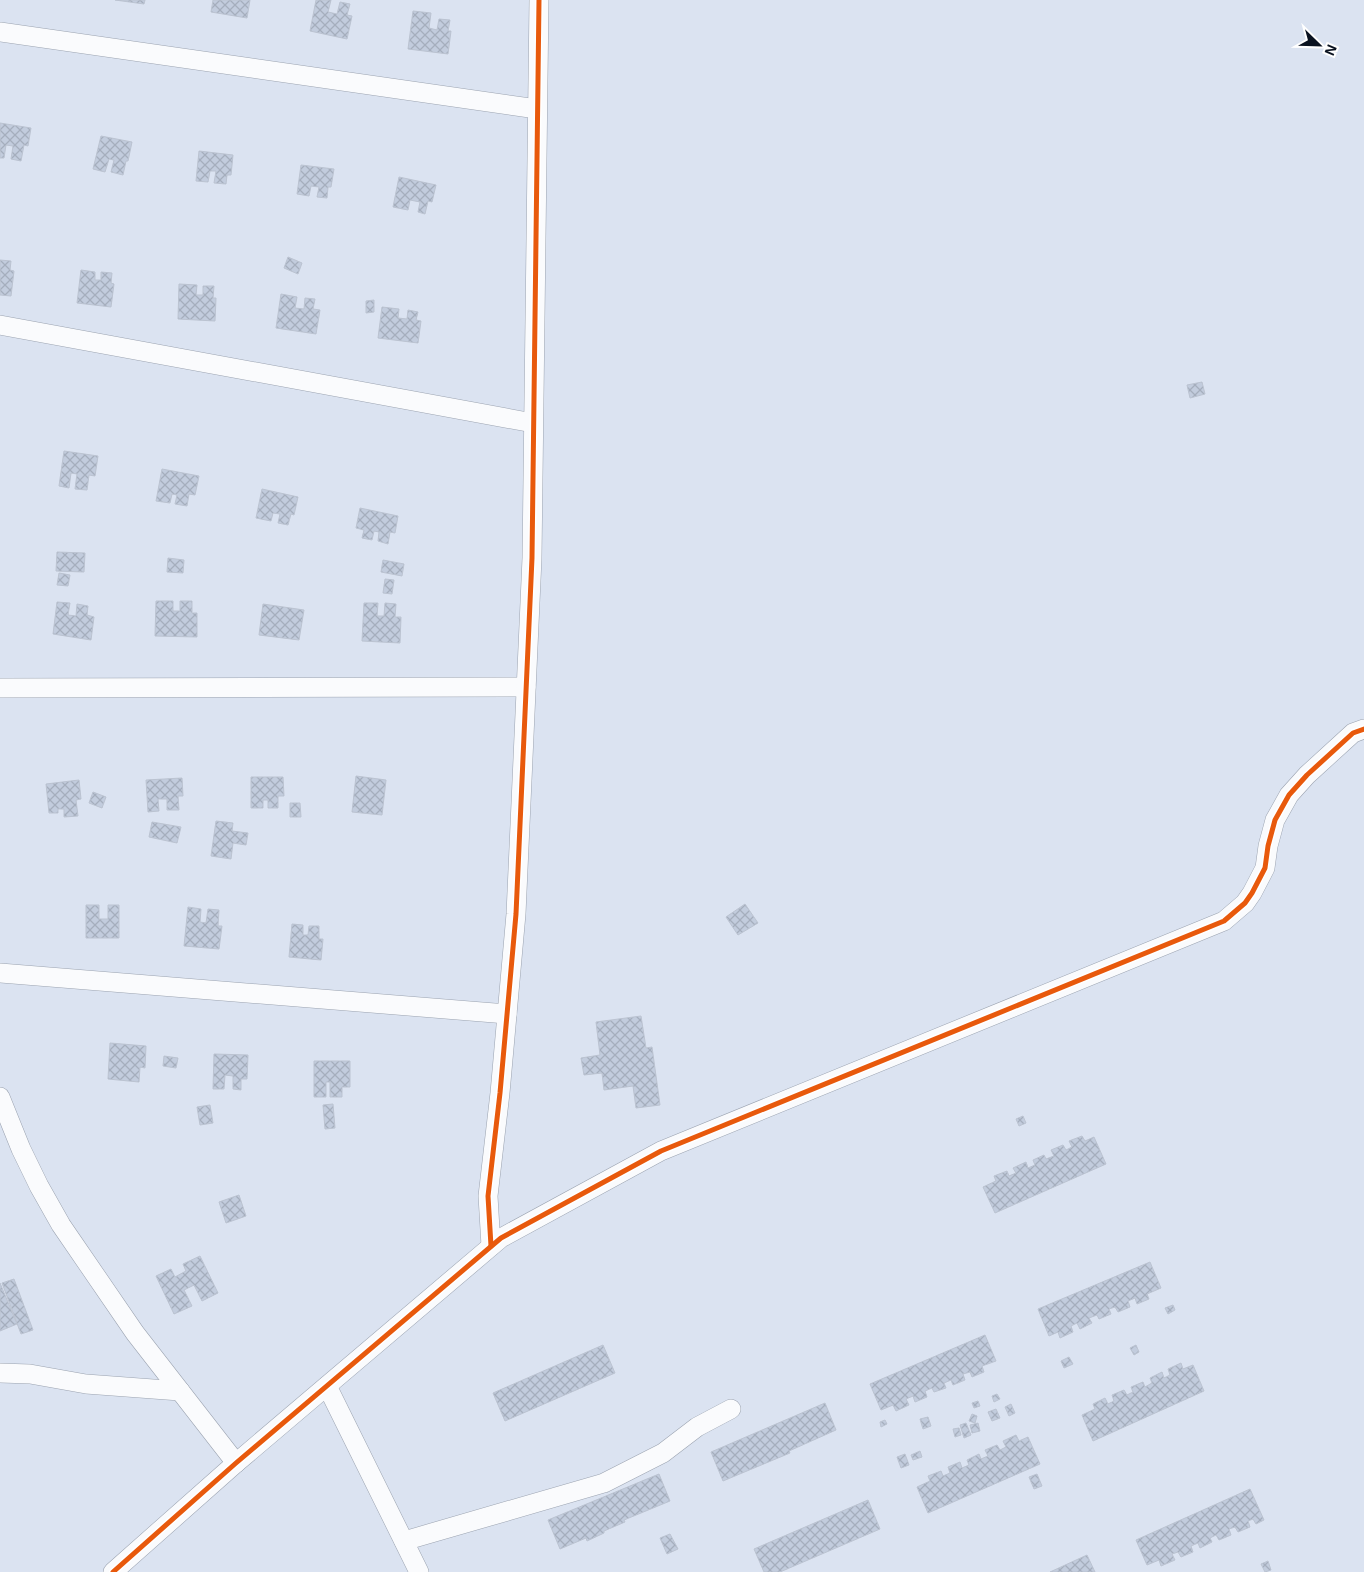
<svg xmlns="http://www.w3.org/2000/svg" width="1364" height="1572" font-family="Helvetica,sans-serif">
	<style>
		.building { fill: url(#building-cross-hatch); stroke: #bbc3d1 }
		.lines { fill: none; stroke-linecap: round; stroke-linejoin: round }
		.minor-casing { stroke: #9ba3b0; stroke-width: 20 }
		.minor { stroke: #fafbfd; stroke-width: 19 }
		.cycleway-casing { stroke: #fff; stroke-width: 8 }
		.cycleway { stroke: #e8590c; stroke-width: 5 }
	</style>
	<defs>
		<pattern id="building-cross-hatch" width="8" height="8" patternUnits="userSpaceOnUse" patternTransform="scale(1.25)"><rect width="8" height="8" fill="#c2ccdd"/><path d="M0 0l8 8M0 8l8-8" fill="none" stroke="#a5aebd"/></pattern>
	</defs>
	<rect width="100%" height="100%" fill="#dbe3f1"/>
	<!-- building -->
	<g class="building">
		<path d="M115,0H145L144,4Z"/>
		<path d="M213,0H250L247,18L211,12Z"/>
		<path d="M316,0H331L328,12L337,14L340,2L350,4L347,15L352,16L347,39L310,31Z"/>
		<path d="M413,11L431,13L429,28L437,30L439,19L450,20L448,31H451L448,54L408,49Z"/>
		<path d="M0,123L31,128L28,146L24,145L21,161L11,159L13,146L6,145L4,158H0Z"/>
		<path d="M101,136L132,142L128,161H126L123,175L111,172L114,160L109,159L105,172L93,169Z"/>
		<path d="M199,151L233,155L231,175H227L226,184L214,183L216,171H210L208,182L196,181Z"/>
		<path d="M301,165L334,169L331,187H328L327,198L317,197L319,187L311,186L309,196L297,194Z"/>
		<path d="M399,177L436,185L432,202L428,201L425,214L418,212L420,202L410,200L408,210L393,207Z"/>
		<path d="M288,257L302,263L298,274L284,268Z"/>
		<path d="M0,260L11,261L10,270L14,271L11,296L0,295Z"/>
		<path d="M81,270L95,272V280H101V272L112,273L111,283L114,284L111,307L77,303Z"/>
		<path d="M179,284L197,285L196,295H203V286H214L213,298H216L215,321L178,319Z"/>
		<path d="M281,294L297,297L295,308L304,309L305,298L315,299L313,309L320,310L316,334L276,328Z"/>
		<path d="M374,300V312L366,313V301Z"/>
		<path d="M382,307L399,309L398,318L407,319L408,310L418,312L416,320L421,321L418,343L378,338Z"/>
		<path d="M1202,382L1205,394L1190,398L1187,385Z"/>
		<path d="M64,451L98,456L95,476L89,475L87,490L75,489L77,474L71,473L69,488L59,486Z"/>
		<path d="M162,469L199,476L195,495L189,494L187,506L175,504L177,495L172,494L170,503L156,501Z"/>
		<path d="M262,489L298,497L294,515L291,514L288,525L278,523L280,514L273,513L271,521L256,518Z"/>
		<path d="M360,508L398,516L395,533L390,532L388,544L378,541L379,532L374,531L372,540L362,538L364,530L356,528Z"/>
		<path d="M57,552L85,553L84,572L56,571Z"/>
		<path d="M168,558L184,560L183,573L167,572Z"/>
		<path d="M383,560L404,564L402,576L381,572Z"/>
		<path d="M59,573L70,575L68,586L57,585Z"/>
		<path d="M385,579L394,580L392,594L383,593Z"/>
		<path d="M156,601H173V611H180V601H192V613H197V637L155,636Z"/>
		<path d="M57,602L70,603L68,615L76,616L77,604L88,606L87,615L94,617L91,640L53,634Z"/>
		<path d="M364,603H378L377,616H384L385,603L396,604L395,617H401L400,643L362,641Z"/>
		<path d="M263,604L304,610L299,640L259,635Z"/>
		<path d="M356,776L386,780L382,815L352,812Z"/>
		<path d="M251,777H283L284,796H278V808H268V800H263V808H251Z"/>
		<path d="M182,778L183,796H178L179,810H167V799H158L159,811L148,812L146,780Z"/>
		<path d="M79,780L81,799L76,800L78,816L64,817V809H58V813H49L46,784Z"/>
		<path d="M93,792L106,797L102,808L89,803Z"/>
		<path d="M290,803H300L301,817H290Z"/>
		<path d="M216,821L233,823L232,831L248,833L246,845L233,843L231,859L211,856Z"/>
		<path d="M152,822L181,827L177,843L149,837Z"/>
		<path d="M745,904L758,923L738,935L726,917Z"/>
		<path d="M86,905H99V919H108V905H119V938H86Z"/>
		<path d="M188,907L201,909L200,922L206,923L208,909L219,910L218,926H222L219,949L184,946Z"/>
		<path d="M292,924L303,925V935H308L309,926H319V939H323L321,960L289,957Z"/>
		<path d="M641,1016L646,1048L652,1047L660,1105L636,1108L633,1086L604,1090L602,1073L584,1075L581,1058L600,1055L596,1022Z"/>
		<path d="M110,1043L146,1046L145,1068L140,1067L139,1082L108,1079Z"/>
		<path d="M214,1054L248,1055L247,1079H241V1090L233,1089V1076L225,1075L224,1089H213Z"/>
		<path d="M164,1056L178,1058L176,1068L163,1066Z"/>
		<path d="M314,1061H350V1087H342V1097H330V1082H326V1097H314Z"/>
		<path d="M333,1104L335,1128L325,1129L323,1105Z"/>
		<path d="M210,1105L213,1123L200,1125L197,1107Z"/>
		<path d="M1023,1116L1026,1123L1019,1126L1016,1119Z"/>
		<path d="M1082,1136L1085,1141L1094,1137L1106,1164L995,1213L983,1187L996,1181L994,1176L1007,1171L1009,1176L1016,1173L1013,1168L1026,1162L1028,1168L1035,1165L1033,1160L1044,1155L1046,1159L1054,1156L1051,1150L1063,1145L1066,1150L1072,1147L1069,1141Z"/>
		<path d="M239,1195L246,1216L226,1223L219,1202Z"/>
		<path d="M200,1256L218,1293L202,1301L194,1285L184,1290L192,1306L174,1314L156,1276L171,1269L175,1277L186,1271L183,1264Z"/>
		<path d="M1150,1262L1161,1288L1147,1294L1149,1299L1137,1304L1135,1298L1128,1301L1130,1307L1118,1312L1115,1307L1109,1309L1111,1314L1099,1319L1097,1315L1089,1318L1092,1323L1080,1329L1077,1323L1071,1326L1073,1332L1060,1338L1058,1332L1049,1336L1038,1309Z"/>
		<path d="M14,1279L33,1330L21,1334L2,1283Z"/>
		<path d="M0,1283L17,1324L0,1331Z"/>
		<path d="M1173,1305L1175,1310L1168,1314L1165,1308Z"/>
		<path d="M985,1335L996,1361L982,1366L984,1372L972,1377L970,1372L963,1374L965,1380L953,1385L951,1380L944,1383L946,1388L934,1392L932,1388L925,1391L927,1397L915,1402L913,1396L906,1399L909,1405L896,1411L893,1405L881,1410L870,1384Z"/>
		<path d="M603,1345L615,1373L505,1421L493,1393Z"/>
		<path d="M1136,1345L1139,1352L1134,1355L1130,1348Z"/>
		<path d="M1069,1357L1073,1364L1064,1368L1061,1361Z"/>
		<path d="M1181,1363L1183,1369L1193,1365L1204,1391L1093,1441L1082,1415L1095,1409L1093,1404L1105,1398L1108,1404L1114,1401L1112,1395L1124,1390L1127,1395L1133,1392L1131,1387L1143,1382L1145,1387L1152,1383L1150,1378L1162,1372L1164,1378L1170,1375L1168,1369Z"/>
		<path d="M997,1394L1000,1399L994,1402L992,1396Z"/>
		<path d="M978,1401L980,1406L974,1408L972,1403Z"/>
		<path d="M825,1403L836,1430L789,1451L790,1453L723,1481L711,1452Z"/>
		<path d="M1011,1404L1015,1413L1009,1416L1005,1407Z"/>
		<path d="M996,1409L1000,1418L992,1421L988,1412Z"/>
		<path d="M972,1414L977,1416L975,1423L969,1421Z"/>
		<path d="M928,1417L931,1426L923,1429L920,1419Z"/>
		<path d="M885,1420L887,1424L881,1427L880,1422Z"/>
		<path d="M966,1423L971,1435L964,1438L960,1425Z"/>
		<path d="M978,1423L980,1431L972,1433L970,1425Z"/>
		<path d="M959,1428L961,1435L955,1437L953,1429Z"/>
		<path d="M1016,1435L1019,1441L1028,1437L1040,1464L928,1513L917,1487L930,1481L928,1476L941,1471L943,1476L950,1473L948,1467L960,1462L962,1468L969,1465L967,1460L979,1454L981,1459L988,1456L985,1450L997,1445L1000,1450L1006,1447L1003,1441Z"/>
		<path d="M920,1451L922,1457L913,1460L911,1455Z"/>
		<path d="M905,1454L909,1465L901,1468L897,1457Z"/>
		<path d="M659,1474L670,1501L624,1520L625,1522L604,1531V1533L587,1541L586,1538L560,1549L548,1520Z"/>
		<path d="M1037,1474L1042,1486L1034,1489L1029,1477Z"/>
		<path d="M1250,1489L1264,1520L1256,1524L1253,1519L1248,1521L1250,1527L1238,1532L1235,1527L1229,1529L1231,1535L1219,1540L1216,1535L1210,1538L1212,1542L1200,1548L1198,1543L1191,1546L1193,1552L1181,1557L1178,1552L1172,1554L1175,1560L1161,1566L1159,1560L1147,1565L1136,1540Z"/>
		<path d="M868,1500L880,1529L780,1572H764L754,1549Z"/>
		<path d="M670,1534L678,1549L667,1554L660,1538Z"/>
		<path d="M1087,1555L1095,1572H1050Z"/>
		<path d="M1268,1561L1271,1570L1265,1572L1261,1564Z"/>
	</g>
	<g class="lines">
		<!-- minor casing -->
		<g class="minor-casing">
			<g id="minor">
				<path d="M0,32L537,109"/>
				<path d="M0,325L533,423"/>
				<path d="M0,688L526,687"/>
				<path d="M0,973L507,1014"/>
				<path d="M0,1097L21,1149L39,1186L61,1225L135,1333L236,1463"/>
				<path d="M491,1246L488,1196L500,1093L516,914L532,558L539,0"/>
				<path d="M0,1373L30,1374L86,1384L180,1391"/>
				<path d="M327,1386L419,1572"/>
				<path d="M404,1541L604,1483L663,1453L697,1427L731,1409"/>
				<path d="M113,1572L236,1463L501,1238L661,1151L1224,921L1245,903L1252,893L1265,868L1268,846L1275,820L1289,795L1307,775L1353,733L1364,729"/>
			</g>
		</g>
		<!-- minor -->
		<use href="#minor" class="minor"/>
		<!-- cycleway casing -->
		<g class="cycleway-casing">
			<g id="cycleway">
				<path d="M491,1246L488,1196L500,1093L516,914L532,558L539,0"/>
				<path d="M113,1572L236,1463L501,1238L661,1151L1224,921L1245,903L1252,893L1265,868L1268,846L1275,820L1289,795L1307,775L1353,733L1364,729"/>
			</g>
		</g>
		<!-- cycleway -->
		<use href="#cycleway" class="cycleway"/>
	</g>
	<!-- north arrow -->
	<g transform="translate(1319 45) rotate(113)" stroke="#ffffff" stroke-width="4" paint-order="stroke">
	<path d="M0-4L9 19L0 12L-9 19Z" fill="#0a1220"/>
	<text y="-8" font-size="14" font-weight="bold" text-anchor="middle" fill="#0a1220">N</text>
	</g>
</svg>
